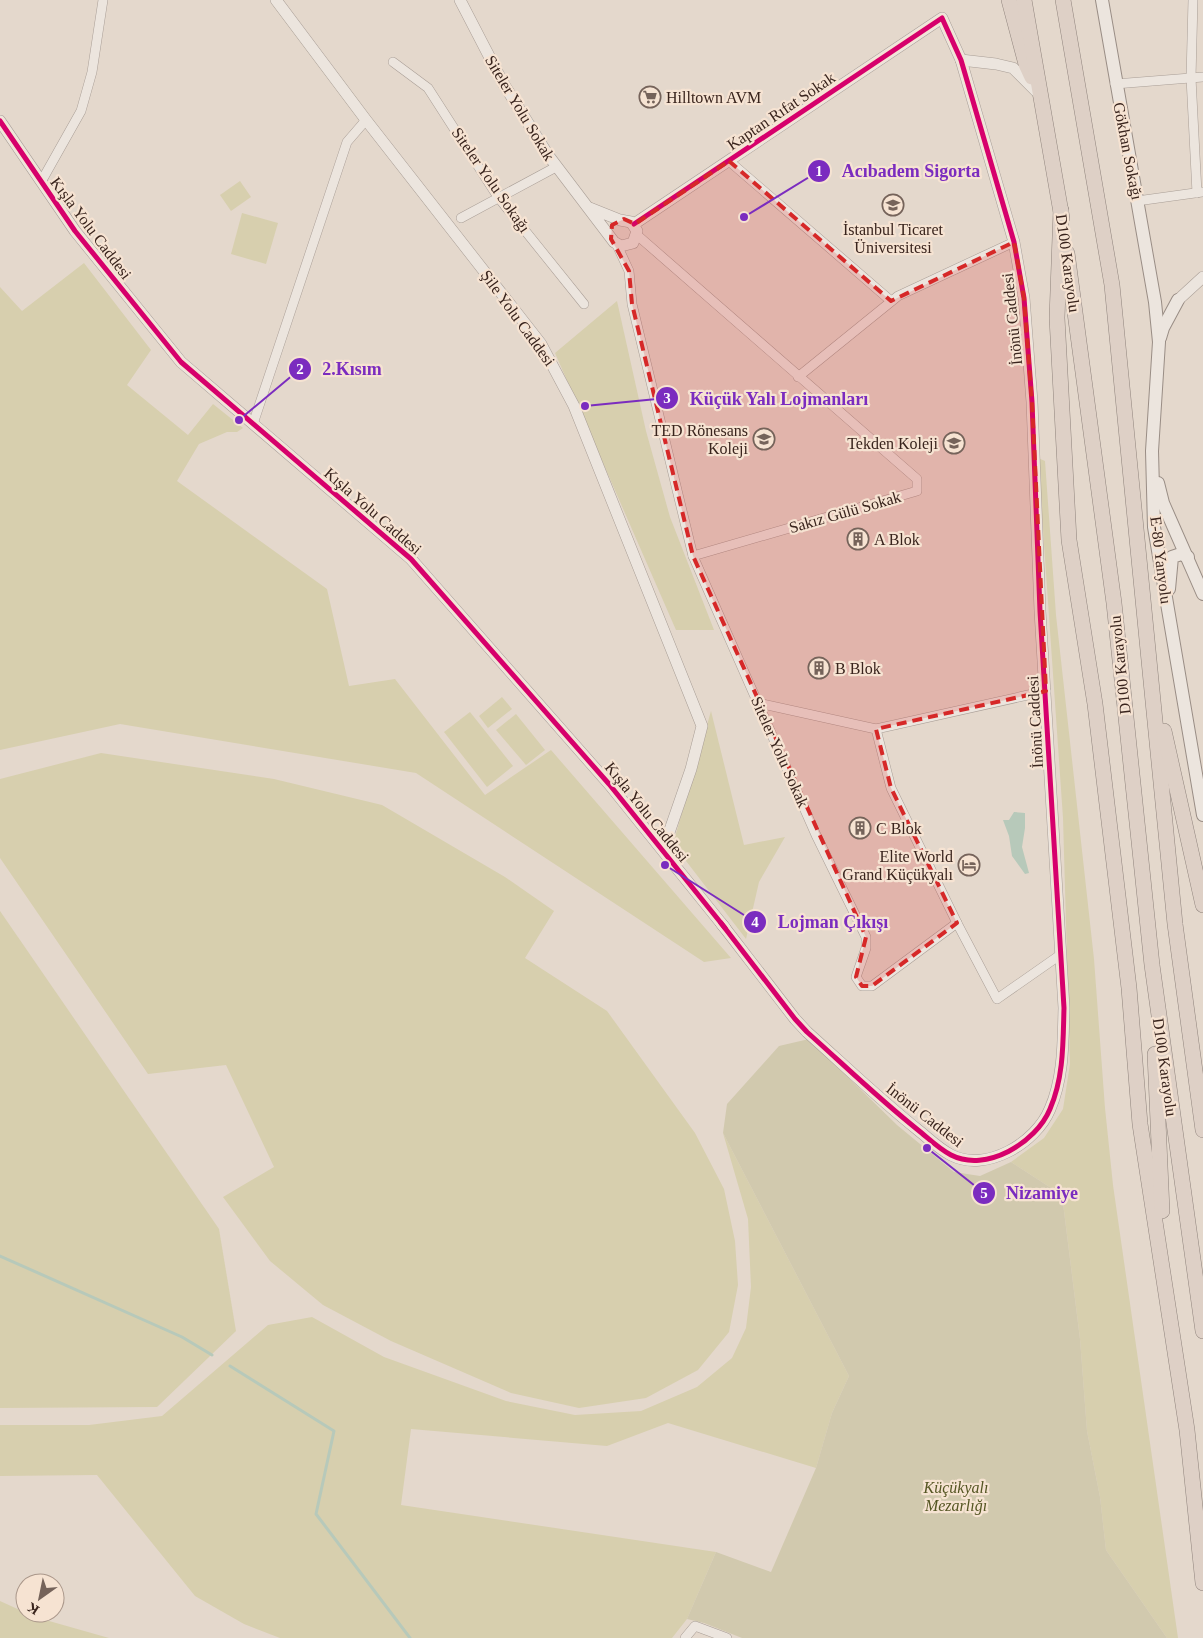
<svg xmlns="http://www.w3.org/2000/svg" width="1203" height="1638" font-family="'Times New Roman',serif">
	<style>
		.green { fill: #d7cfae }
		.cemetery { fill: #d1c9ae }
		.water { fill: #b7c9ba }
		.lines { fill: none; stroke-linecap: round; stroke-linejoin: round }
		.stream { stroke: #b7c9ba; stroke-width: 3 }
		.minor-casing { stroke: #a99e96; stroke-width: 10 }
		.tertiary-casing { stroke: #a99e96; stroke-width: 12 }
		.secondary-casing { stroke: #998d85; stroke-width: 14 }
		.trunk-casing { stroke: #8f837c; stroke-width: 16 }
		.minor { stroke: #ece5de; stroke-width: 9 }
		.tertiary { stroke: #ece5de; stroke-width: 11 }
		.secondary { stroke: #ece5de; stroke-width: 12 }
		.trunk { stroke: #ded0c6; stroke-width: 15 }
		.cycleway-casing { stroke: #f6e3d2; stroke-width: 8 }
		.cycleway { stroke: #d6006c; stroke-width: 5 }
		.marked { fill: #d62828; fill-opacity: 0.2; stroke: #d62828; stroke-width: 4; stroke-dasharray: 10 6; stroke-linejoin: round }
		.labels { text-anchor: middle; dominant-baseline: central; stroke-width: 4.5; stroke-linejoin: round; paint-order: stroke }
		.poi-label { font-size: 16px; fill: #39241d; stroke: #f6e3d2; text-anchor: start }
		.street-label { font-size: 16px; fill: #39241d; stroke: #f6e3d2 }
		.park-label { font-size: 16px; font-style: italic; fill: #555623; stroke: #f6e3d2 }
		.leader { fill: none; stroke: #7b2cbf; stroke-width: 2 }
		.callout-dot { fill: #7b2cbf; stroke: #f6e3d2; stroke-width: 2 }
		.mark-label { font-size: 15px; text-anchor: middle; font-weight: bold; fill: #fff }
		.callout-label { font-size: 18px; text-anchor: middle; font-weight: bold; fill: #7b2cbf; stroke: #f6e3d2; stroke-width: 4.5; stroke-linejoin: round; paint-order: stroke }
	</style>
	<rect width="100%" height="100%" fill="#e4d8cc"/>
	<!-- green -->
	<g class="green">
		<path d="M240,181L251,197L231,211L220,195Z"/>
		<path d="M242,213L278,223L266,264L231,254Z"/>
		<path d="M84,263L151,350L127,385L188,435L213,404L243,428L237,432H227L199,444L177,481L327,589L349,686L395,679L485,795L551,750L731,958L704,962L416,773L120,724L0,750V287L22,311Z"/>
		<path d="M617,301L646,431L670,517L714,630H676L555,353Z"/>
		<path d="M1038,458L1045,461L1056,615L1094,959L1105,1108L1113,1185L1178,1638H1167L1106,1550L1100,1497L1087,1431L1080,1339L1062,1195L1011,1162L1044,1138L1063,1109L1070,1064L1063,818Z"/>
		<path d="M502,697L512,709L488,728L479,716Z"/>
		<path d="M711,711L744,845L785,837L759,882L746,939L673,844Z"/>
		<path d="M470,712L513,766L487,787L444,732Z"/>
		<path d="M516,714L545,750L526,765L496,730Z"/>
		<path d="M101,753L274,779L382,805L505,877L554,911L525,958L607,1011L695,1133L724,1189L735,1241L738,1285L729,1332L698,1370L646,1398L579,1408L511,1393L391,1341L323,1305L270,1261L223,1197L274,1167L226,1065L148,1074L0,858V779Z"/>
		<path d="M0,911L219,1229L236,1331L157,1407L0,1408Z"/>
		<path d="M723,1133L849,1376L832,1413L816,1468L668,1423L607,1446L411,1429L401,1505L716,1552L687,1619L672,1638H280L244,1624L195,1596L97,1475L0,1476V1425H89L162,1416L268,1325L312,1317L384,1357L506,1401L575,1415L641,1411L697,1387L732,1358L746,1328L751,1287L748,1219Z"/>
		<path d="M0,1601L35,1617L109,1638H0Z"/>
	</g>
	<!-- cemetery -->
	<path class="cemetery" d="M809,1039L897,1125L954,1172L980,1176L1011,1162L1062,1195L1080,1339L1087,1431L1100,1497L1106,1550L1167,1638H742L704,1623L687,1619L716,1552L771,1572L816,1468L832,1413L849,1376L723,1133L727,1104L779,1046Z"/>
	<!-- water -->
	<path class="water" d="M1014,812L1025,813V828L1022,847L1029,873L1025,874L1012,856L1009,836L1003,820H1009Z"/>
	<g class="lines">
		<!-- stream -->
		<g class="stream">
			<path d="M0,1256L182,1337L212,1355"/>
			<path d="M230,1366L334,1431L316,1514L410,1638"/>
		</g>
		<!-- minor casing -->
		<g class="minor-casing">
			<g id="minor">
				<path d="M1193,0L1191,78L1197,193"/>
				<path d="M393,62L428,88L498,197L584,304"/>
				<path d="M1115,84L1203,77"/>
				<path d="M729,161L891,301"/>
				<path d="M41,182L81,111L92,72L103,0"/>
				<path d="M1137,201L1202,192"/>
				<path d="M461,218L556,167"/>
				<path d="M637,235L917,479V491L693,556"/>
				<path d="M617,245L629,271L632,304L693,556L816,835L866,937V948L856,977L862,986H872L957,923L997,999L1060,955"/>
				<path d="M798,377L898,296L1014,242"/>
				<path d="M253,424L347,142L366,120"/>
				<path d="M758,703L876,729"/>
				<path d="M957,923L891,788L876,729L1046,691"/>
				<path d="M685,1638L695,1626L727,1638"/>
			</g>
		</g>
		<!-- tertiary casing -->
		<g class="tertiary-casing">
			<g id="tertiary">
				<path d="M276,0L366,120L541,344L574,406L702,726L691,769L663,850"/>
				<path d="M460,0L503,83L548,155L614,242L621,246L633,243L637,231L631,222L620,220L590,208"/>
				<path d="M961,60L996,64L1013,68L1041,96"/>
				<path d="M0,121L75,231L181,362L411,559L609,784L725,928"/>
				<path d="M634,224L942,18L961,60L1014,242L1024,298L1032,402L1040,611L1064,1008C1063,1041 1064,1077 1050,1109C1036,1143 986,1173 951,1155C939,1149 928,1138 918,1130C879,1099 844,1065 807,1032L795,1019L721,923"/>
				<path d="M1178,300L1203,277"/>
			</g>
		</g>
		<!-- secondary casing -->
		<g class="secondary-casing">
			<g id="secondary">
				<path d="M1102,0L1155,302L1159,342L1152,451L1154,527L1203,815"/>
				<path d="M1160,338L1163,328L1178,300"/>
				<path d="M1158,483L1163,503L1203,594"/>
				<path d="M1169,589L1172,557L1181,554L1188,557"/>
			</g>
		</g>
		<!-- trunk casing -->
		<g class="trunk-casing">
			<g id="trunk">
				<path d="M1009,0L1026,64L1032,77"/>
				<path d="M1024,0L1062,218"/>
				<path d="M1063,0L1112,285L1175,924L1203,1130"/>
				<path d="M1061,210L1057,318L1069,540L1095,704L1129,988L1140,1124L1187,1430L1203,1583"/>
				<path d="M1067,253L1114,603L1152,965L1203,1331"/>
				<path d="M1164,731L1203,905"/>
				<path d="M1155,1054L1162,1211"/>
			</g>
		</g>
		<!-- minor -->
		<use href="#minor" class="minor"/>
		<!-- tertiary -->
		<use href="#tertiary" class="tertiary"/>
		<!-- secondary -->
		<use href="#secondary" class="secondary"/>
		<!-- trunk -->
		<use href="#trunk" class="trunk"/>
		<!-- cycleway casing -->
		<g class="cycleway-casing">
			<g id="cycleway">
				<path d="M0,121L75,231L181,362L411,559L609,784L725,928"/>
				<path d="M634,224L942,18L961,60L1014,242L1024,298L1032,402L1040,611L1064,1008C1063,1041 1064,1077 1050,1109C1036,1143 986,1173 951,1155C939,1149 928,1138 918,1130C879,1099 844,1065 807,1032L795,1019L721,923"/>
			</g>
		</g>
		<!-- cycleway -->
		<use href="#cycleway" class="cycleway"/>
	</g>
	<!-- marked area -->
	<path class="marked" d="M729,161L891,301L1014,242L1024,298L1032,402L1046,691L876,729L891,788L957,923L872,986H862L856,977L866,937L693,556L632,304L629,271L611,239L612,225L624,219L635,224Z"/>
	<!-- icons -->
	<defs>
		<g id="supermarket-ring" transform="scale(1.125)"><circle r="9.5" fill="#f6e3d2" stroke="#75635a" stroke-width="1.5"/><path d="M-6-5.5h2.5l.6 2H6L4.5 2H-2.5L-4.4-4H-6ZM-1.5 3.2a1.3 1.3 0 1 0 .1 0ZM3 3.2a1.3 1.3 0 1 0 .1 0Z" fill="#75635a"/></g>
		<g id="university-ring" transform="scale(1.125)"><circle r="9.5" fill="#f6e3d2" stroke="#75635a" stroke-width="1.5"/><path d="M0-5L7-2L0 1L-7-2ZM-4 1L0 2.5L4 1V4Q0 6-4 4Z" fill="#75635a"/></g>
		<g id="school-ring" transform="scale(1.125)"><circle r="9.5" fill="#f6e3d2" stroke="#75635a" stroke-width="1.5"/><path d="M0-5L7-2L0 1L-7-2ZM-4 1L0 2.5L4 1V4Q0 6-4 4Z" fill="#75635a"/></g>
		<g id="building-ring" transform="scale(1.125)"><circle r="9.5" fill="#f6e3d2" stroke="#75635a" stroke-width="1.5"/><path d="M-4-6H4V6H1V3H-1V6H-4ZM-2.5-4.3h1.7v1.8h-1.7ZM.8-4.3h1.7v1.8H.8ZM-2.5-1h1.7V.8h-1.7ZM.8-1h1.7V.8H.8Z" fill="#75635a"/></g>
		<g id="hotel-ring" transform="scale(1.125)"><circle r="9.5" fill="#f6e3d2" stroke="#75635a" stroke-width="1.5"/><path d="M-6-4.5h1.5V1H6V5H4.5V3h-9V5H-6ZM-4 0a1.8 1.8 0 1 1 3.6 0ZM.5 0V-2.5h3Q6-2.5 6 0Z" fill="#75635a"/></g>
	</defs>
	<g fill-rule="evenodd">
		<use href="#supermarket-ring" x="650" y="97"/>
		<use href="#university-ring" x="893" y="205"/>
		<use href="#school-ring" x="764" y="439"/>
		<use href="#school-ring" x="954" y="443"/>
		<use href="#building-ring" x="858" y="539"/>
		<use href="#building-ring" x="819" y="668"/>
		<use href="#building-ring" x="860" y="828"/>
		<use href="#hotel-ring" x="969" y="865"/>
	</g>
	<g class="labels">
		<!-- poi labels -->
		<g class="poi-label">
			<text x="666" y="97">Hilltown AVM</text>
			<text x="893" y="229" text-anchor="middle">İstanbul Ticaret<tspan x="893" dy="18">Üniversitesi</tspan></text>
			<text x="748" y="430" text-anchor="end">TED Rönesans<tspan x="748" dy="18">Koleji</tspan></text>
			<text x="938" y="443" text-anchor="end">Tekden Koleji</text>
			<text x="874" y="539">A Blok</text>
			<text x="835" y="668">B Blok</text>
			<text x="876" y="828">C Blok</text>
			<text x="953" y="856" text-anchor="end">Elite World<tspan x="953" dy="18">Grand Küçükyalı</tspan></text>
		</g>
		<!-- street labels -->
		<g class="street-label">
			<text transform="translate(520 108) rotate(59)">Siteler Yolu Sokak</text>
			<text transform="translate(781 111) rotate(-34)">Kaptan Rıfat Sokak</text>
			<text transform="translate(1128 151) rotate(79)">Gökhan Sokağı</text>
			<text transform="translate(491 180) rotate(55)">Siteler Yolu Sokağı</text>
			<text transform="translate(91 228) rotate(53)">Kışla Yolu Caddesi</text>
			<text transform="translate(1068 263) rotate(82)">D100 Karayolu</text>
			<text transform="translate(518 318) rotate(54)">Şile Yolu Caddesi</text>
			<text transform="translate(1012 319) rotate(-96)">İnönü Caddesi</text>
			<text transform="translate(373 511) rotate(41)">Kışla Yolu Caddesi</text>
			<text transform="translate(845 512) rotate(-16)">Sakız Gülü Sokak</text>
			<text transform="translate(1161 560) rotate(83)">E-80 Yanyolu</text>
			<text transform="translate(1120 665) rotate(-96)">D100 Karayolu</text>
			<text transform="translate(1035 722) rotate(-93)">İnönü Caddesi</text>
			<text transform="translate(780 752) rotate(66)">Siteler Yolu Sokak</text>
			<text transform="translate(647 812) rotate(51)">Kışla Yolu Caddesi</text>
			<text transform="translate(1165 1067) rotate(82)">D100 Karayolu</text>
			<text transform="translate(925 1115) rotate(38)">İnönü Caddesi</text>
		</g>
		<!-- park labels -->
		<g class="park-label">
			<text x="956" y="1487">Küçükyalı<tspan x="956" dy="18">Mezarlığı</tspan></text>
		</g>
	</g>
	<!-- callouts -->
	<path class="leader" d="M744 217L819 171M239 420L300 369M585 406L667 398M665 865L755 922M927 1148L984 1193"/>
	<g class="callout-dot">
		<circle cx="744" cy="217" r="5"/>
		<circle cx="239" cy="420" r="5"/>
		<circle cx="585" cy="406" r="5"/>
		<circle cx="665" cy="865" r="5"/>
		<circle cx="927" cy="1148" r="5"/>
		<circle cx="819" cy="171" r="12"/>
		<circle cx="300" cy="369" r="12"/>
		<circle cx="667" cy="398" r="12"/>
		<circle cx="755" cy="922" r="12"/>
		<circle cx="984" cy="1193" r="12"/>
	</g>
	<g class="mark-label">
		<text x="819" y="176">1</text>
		<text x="300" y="374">2</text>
		<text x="667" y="403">3</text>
		<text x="755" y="927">4</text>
		<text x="984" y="1198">5</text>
	</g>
	<g class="callout-label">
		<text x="911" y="177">Acıbadem Sigorta</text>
		<text x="352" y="375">2.Kısım</text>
		<text x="779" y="405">Küçük Yalı Lojmanları</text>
		<text x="833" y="928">Lojman Çıkışı</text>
		<text x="1042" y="1199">Nizamiye</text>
	</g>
	<!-- north arrow -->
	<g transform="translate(40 1598) rotate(213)"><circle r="24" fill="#f6e3d2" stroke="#aa978a"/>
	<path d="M0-4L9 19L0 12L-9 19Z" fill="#75635a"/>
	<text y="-8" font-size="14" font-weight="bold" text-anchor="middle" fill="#39241d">K</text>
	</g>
</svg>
